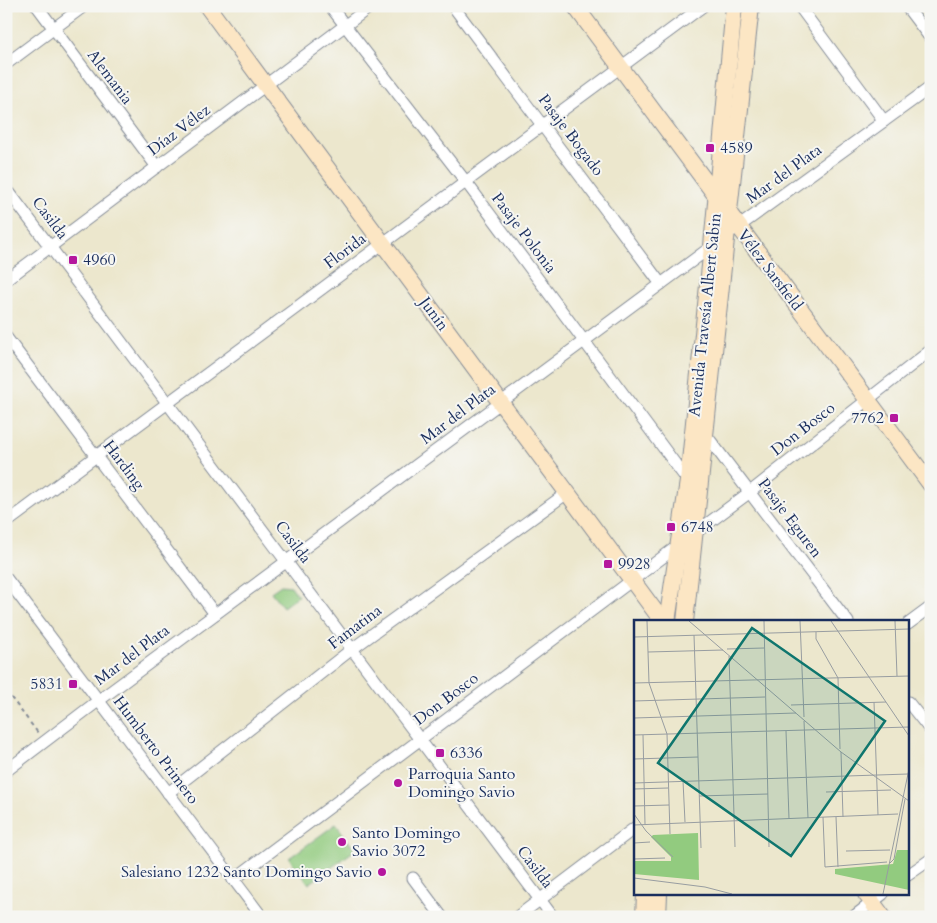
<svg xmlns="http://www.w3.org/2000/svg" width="937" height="923" font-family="Cardo,serif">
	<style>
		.green { fill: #92cb7f; stroke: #567d6e }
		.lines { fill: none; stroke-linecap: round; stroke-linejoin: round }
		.minor-casing { stroke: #848b96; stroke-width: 13 }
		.secondary-casing { stroke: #848b96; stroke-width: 18 }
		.path { stroke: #848b96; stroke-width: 2; stroke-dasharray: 4 4; stroke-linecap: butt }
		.minor { stroke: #fff; stroke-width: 11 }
		.secondary { stroke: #fce6c4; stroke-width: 16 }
		.poi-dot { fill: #b5179e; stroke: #f6f6f2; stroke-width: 2 }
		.labels { text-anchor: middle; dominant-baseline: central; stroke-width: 4; stroke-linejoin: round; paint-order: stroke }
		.street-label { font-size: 16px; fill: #1b2f5e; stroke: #f6f6f2 }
		.poi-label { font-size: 16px; fill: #1b2f5e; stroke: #f6f6f2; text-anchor: start }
		.inset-road { fill: none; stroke: #989da1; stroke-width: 1 }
		.view { fill: #0f766e; fill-opacity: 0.15; stroke: #0f766e; stroke-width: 2.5 }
		.inset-edge { fill: none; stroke: #1b2f5e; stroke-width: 2.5 }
	</style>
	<rect width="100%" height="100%" fill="#f6f6f2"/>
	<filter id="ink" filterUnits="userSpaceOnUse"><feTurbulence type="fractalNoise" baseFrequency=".02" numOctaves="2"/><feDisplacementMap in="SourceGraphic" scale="10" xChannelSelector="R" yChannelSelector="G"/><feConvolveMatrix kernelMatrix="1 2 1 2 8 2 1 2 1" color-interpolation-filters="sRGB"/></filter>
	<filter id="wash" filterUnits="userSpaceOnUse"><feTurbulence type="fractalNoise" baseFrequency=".0096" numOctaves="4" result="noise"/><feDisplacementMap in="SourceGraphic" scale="20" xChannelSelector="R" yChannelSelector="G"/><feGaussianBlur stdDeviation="1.12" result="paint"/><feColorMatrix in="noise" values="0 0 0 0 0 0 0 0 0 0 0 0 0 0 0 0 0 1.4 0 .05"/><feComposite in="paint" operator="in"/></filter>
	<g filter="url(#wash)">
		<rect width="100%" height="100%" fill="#ece7cd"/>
		<!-- green -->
		<g class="green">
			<path d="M281,585L291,586L298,596L283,607L271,592Z"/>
			<path d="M336,824L355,850L309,884L289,858Z"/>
		</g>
	</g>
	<g filter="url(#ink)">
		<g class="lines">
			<!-- minor casing -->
			<g class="minor-casing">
				<g id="minor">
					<path d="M37,6L157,167"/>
					<path d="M330,6L466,182L688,481"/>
					<path d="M453,6L661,284"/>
					<path d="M799,6L884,121"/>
					<path d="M906,6L931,39"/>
					<path d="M6,64L84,6"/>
					<path d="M6,188L553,917"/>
					<path d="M734,230L931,87"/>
					<path d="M6,280L371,6"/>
					<path d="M6,337L215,614"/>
					<path d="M706,435L848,622"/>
					<path d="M6,523L703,6"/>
					<path d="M695,533L750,492L931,350"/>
					<path d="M6,578L262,917"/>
					<path d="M908,624L931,607"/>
					<path d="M908,702L931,731"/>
					<path d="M6,771L98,701L715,244"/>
					<path d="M168,793L352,649L567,493"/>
					<path d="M908,875L931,859"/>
					<path d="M413,878L442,917"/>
					<path d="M233,880L679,545"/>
					<path d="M517,917L636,827"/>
					<path d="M853,917L883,894"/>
				</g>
			</g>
			<!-- secondary casing -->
			<g class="secondary-casing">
				<g id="secondary">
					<path d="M207,6L663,622"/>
					<path d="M575,6L931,485"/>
					<path d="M667,622L688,481L712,246L734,6"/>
					<path d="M685,622L751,6"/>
					<path d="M866,894L883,917"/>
					<path d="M644,917L645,894"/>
					<path d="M658,917L659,894"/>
				</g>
			</g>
			<!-- path -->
			<path class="path" d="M6,691L38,733"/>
			<!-- minor -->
			<use href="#minor" class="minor"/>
			<!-- secondary -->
			<use href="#secondary" class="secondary"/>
		</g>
	</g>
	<!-- markers -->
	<g class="poi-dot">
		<rect x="705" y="143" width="10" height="10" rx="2.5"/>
		<rect x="68" y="255" width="10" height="10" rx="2.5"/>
		<rect x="889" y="413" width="10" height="10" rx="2.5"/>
		<rect x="666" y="522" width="10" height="10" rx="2.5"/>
		<rect x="603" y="559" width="10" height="10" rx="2.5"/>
		<rect x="68" y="679" width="10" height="10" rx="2.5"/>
		<rect x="435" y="748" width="10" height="10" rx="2.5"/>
		<circle cx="398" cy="783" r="5"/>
		<circle cx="342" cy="842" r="5"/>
		<circle cx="382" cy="872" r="5"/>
	</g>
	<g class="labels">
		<!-- street labels -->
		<g class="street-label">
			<text transform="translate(110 77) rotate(53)">Alemania</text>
			<text transform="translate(179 130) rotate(-37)">Díaz Vélez</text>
			<text transform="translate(571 135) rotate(53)">Pasaje Bogado</text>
			<text transform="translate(784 174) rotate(-36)">Mar del Plata</text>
			<text transform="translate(50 218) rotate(53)">Casilda</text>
			<text transform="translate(524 233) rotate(53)">Pasaje Polonia</text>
			<text transform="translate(345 251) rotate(-37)">Florida</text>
			<text transform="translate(770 270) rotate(53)">Vélez Sarsfield</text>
			<text transform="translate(434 314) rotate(54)">Junín</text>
			<text transform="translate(705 315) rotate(-84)">Avenida Travesía Albert Sabin</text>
			<text transform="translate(458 414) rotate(-37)">Mar del Plata</text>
			<text transform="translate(803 429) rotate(-38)">Don Bosco</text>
			<text transform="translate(124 465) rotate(53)">Harding</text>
			<text transform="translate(790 518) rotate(53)">Pasaje Eguren</text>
			<text transform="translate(293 542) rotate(53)">Casilda</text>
			<text transform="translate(355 627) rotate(-37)">Famatina</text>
			<text transform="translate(132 655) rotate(-37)">Mar del Plata</text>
			<text transform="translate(446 699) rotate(-37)">Don Bosco</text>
			<text transform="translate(156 750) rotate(53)">Humberto Primero</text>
			<text transform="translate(535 867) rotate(53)">Casilda</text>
		</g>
		<!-- poi labels -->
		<g class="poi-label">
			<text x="720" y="148">4589</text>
			<text x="83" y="260">4960</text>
			<text x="884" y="418" text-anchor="end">7762</text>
			<text x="681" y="527">6748</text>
			<text x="618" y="564">9928</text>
			<text x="63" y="684" text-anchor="end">5831</text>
			<text x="450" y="753">6336</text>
			<text x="408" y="774">Parroquia Santo<tspan x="408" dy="18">Domingo Savio</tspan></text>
			<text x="352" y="833">Santo Domingo<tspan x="352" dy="18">Savio 3072</tspan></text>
			<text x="372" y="872" text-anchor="end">Salesiano 1232 Santo Domingo Savio</text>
		</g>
	</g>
	<!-- overview -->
	<g transform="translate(634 620)">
		<rect width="275" height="275" fill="#ece7cd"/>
		<path d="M64,213L65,260L0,254V241H37V237L17,217L19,215ZM263,230H275V270L201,254V249L259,244Z" fill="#92cb7f"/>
		<path class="inset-road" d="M13,1L15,63L33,114L36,214M55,1L207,132L275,181M130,1L135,227M166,1L170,97M197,1L275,116M261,1L263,56M182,12V19L204,58L206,129M60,15L67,228M0,17L275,9M93,29L130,28M14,32L89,30M95,36L101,227M0,63L275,56M0,81L131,77M240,82L244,195M157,85L252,82M0,98L162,93M170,101L174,198M152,111L155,199M0,115L275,107M9,115L11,204M207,132L209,197M0,139L64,137M49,161L51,202M0,163L274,154M0,169L34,168M192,172L257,170M65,176L134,174M0,186L35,185M0,194L12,211L39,237M189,197L191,247L253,242M202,197L204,247M0,205L264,194M0,223L16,222M212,231L256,230M0,239L31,238M256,243L260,239L271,179M0,258L71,267L98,274M249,274L275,149"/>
		<path class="view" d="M118,8L251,101L157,236L24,143Z"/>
		<rect width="275" height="275" class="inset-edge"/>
	</g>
	<!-- margin -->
	<rect width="937" height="923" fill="none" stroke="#f6f6f2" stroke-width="25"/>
</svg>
